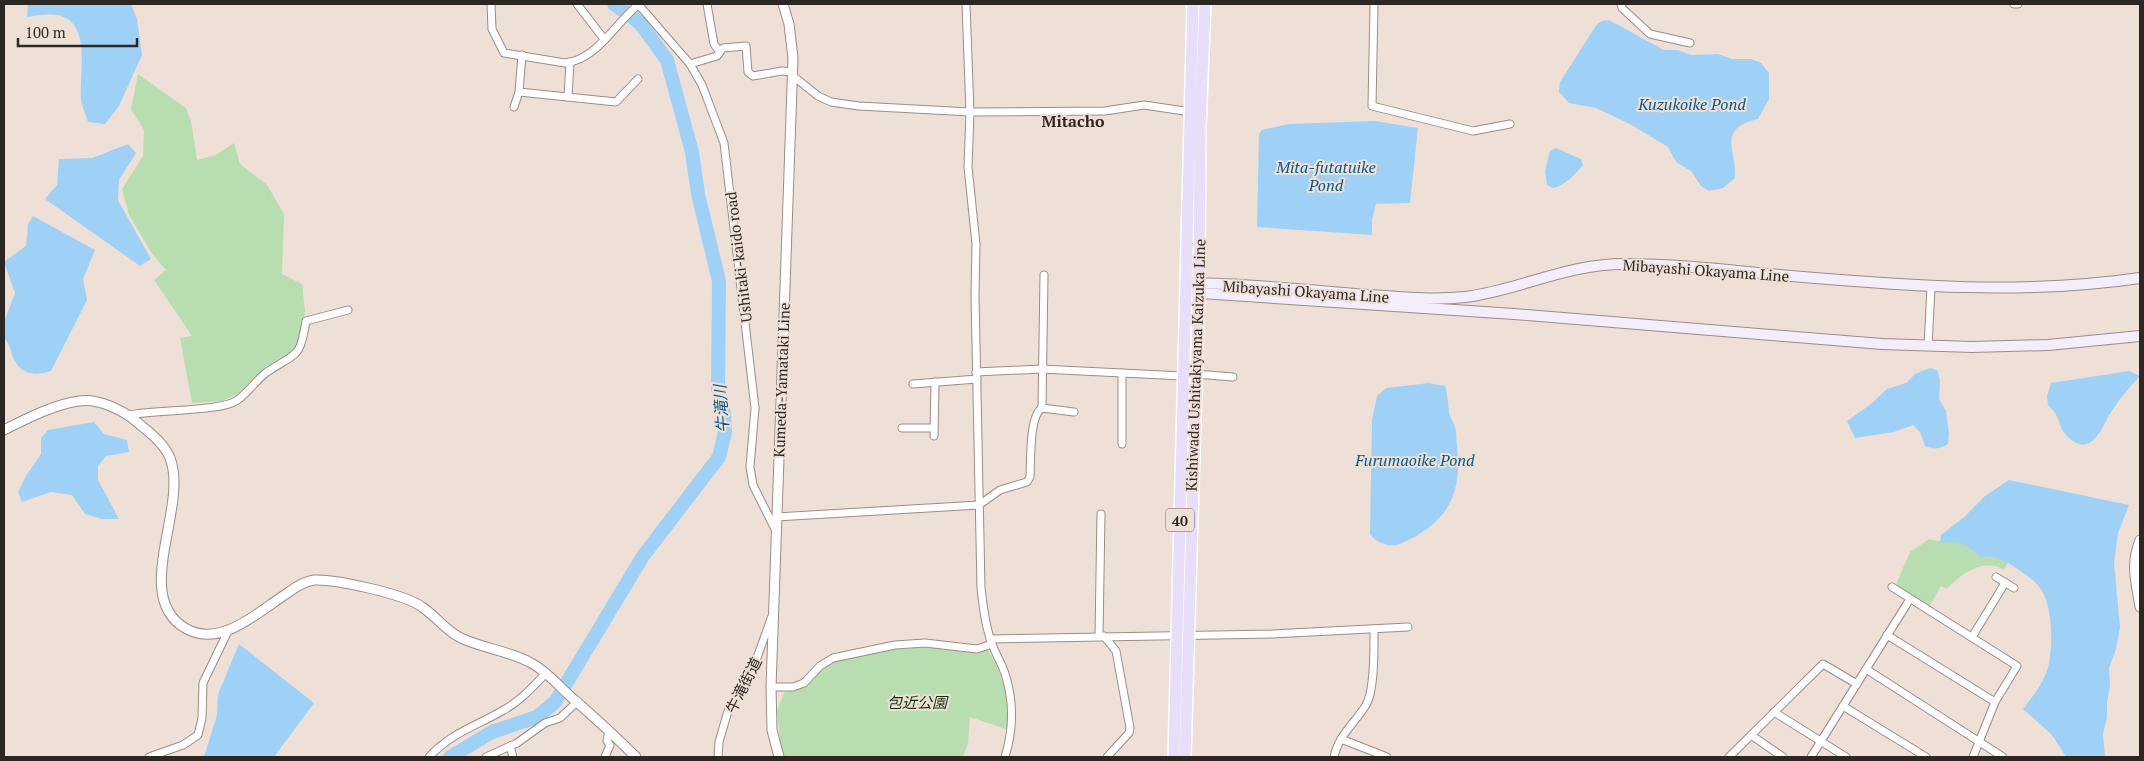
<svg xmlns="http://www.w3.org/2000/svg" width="2144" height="761" font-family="'PT Serif','Noto Sans JP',serif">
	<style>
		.green { fill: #b8ddb0 }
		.water { fill: #9fd1f6 }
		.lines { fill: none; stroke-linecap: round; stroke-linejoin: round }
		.river { stroke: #9fd1f6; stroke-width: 14 }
		.minor-casing { stroke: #9b8d85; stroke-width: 9 }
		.tertiary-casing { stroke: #9b8d85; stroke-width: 11 }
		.secondary-casing { stroke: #9b8d85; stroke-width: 12 }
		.primary-casing { stroke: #fff; stroke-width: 14 }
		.minor { stroke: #fff; stroke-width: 7 }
		.tertiary { stroke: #fff; stroke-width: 9 }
		.secondary { stroke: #f4eefc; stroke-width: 10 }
		.primary { stroke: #e9def9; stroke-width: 11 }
		.labels { text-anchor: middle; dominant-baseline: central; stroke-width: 4; stroke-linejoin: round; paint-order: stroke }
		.shield { fill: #efe0d7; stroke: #675e5a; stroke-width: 1 }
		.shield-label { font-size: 14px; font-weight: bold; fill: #2d2724 }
		.street-label { font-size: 15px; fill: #2d2724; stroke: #efe0d7 }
		.park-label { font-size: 15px; font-style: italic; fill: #0f3406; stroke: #efe0d7 }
		.water-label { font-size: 16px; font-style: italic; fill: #045b8a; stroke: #efe0d7 }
		.neighbourhood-label { font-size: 16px; font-weight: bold; fill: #2d2724; stroke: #efe0d7 }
	</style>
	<rect width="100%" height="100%" fill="#efe0d7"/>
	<!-- green -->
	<g class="green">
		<path d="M138,74L186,108L191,121L197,160L216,155L234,143L240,164L267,185L284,214L282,274L302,284L305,311L299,343L291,353L264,368L237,394L222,401L192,403L180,338L192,336L154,280L166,270L153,255L129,215L122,189L143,156L144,130L131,109Z"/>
		<path d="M1929,539C1941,543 1960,539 1969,546C1974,549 1977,554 1981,558L1996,556L2008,562L2004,570C1984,557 1960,574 1947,589L1941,586L1929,607L1898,588L1897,582L1910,552Z"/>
		<path d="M916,646C940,646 967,657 988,650C1005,678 1008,697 1009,730L970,717L968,743L963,757H782L777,711L784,692C814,688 809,672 832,662C854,653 892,650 916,646Z"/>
	</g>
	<!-- water -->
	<g class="water">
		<path d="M28,4H131L137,19L142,55L119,106L105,124L88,122C86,115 82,107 81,99C79,78 90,31 66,18C55,12 39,15 27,17Z"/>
		<path d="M1609,20L1664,50H1678L1691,55L1718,54L1732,59H1751L1761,63L1769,73V99L1758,119C1716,129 1737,149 1735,178L1723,188L1709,191L1701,186L1691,171L1676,162L1668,147L1630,124L1596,108L1569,103L1559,92L1560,82L1597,24L1602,21Z"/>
		<path d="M1375,121L1418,128L1410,203L1376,204L1372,220V235L1257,227L1259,134L1262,130L1289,124Z"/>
		<path d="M128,144L136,153L119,180L118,200L151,259L140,266L45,199L57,185L59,159L92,158Z"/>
		<path d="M1556,148L1581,159L1583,165C1574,175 1566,185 1553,188L1547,185L1545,171L1550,151Z"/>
		<path d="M33,216L95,250L83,279L87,300L51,371C39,375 24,376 16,363C10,355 12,345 4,338V319L6,317L15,293L4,262L26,246L28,224Z"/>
		<path d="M1930,368L1937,370L1940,380L1939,399L1946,411L1949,434L1948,444C1939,449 1934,450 1925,446L1920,432L1913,425L1894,432L1855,438L1847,421L1871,404L1887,389L1906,383L1915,374Z"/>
		<path d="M2129,371L2140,376C2130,387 2121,397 2113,409C2102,425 2093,460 2068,437C2057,427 2062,417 2048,405L2047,396L2051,383Z"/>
		<path d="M1429,383L1445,386C1448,395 1448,404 1449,413C1450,418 1454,422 1455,427C1457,433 1456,440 1457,446C1463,496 1446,524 1400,544C1390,548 1376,543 1370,534L1372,420L1377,396L1386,388Z"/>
		<path d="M94,422L104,434L127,440L129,452L106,456L98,466V480L119,519H102L85,514L72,495L51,492L22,502L18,492L26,476L41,454V438L48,430Z"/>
		<path d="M2009,480L2129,505L2118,533L2114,563L2120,627L2116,649L2109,668L2110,686L2107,702V717L2103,734L2105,757H2066L2052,735L2023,709C2032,697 2041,687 2046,673C2054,654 2053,609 2042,591C2036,581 2025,574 2016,568C2004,560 1995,554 1981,558C1966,543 1961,541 1940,543L1941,535L1963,518L1985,496Z"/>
		<path d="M239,644L314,703L274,757H204L217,715L218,694Z"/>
	</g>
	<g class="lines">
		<!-- river -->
		<path class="river" d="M450,757L492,732L537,717L555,702L643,556L719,457L725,432L724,413L718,389L719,281L698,194L692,152L667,60L640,23L614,4"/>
		<!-- minor casing -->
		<g class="minor-casing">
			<g id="minor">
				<path d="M491,4L492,29L504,53L565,63C597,60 616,22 639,4"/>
				<path d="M577,4L604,39"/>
				<path d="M638,4L690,64L702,85L724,143L755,408L750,467L753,485L776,531"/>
				<path d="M707,4L714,44L719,51"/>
				<path d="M966,4L970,112L968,167L976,244L975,295L981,588C983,606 985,624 991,641C995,654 1003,665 1006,677C1014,704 1013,731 1005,757"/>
				<path d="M1374,4L1372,106L1473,131L1510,124"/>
				<path d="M1621,4L1622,8L1650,34L1690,43"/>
				<path d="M2014,4H2018"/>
				<path d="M690,64L717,56L723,48L746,46L748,72L753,76L782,71L792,72"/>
				<path d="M792,75L818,96L831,102L859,106L970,112L1105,111L1144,105L1191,112"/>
				<path d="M519,92L616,102L638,79"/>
				<path d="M568,97L570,62"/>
				<path d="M514,107L519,92L522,55"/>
				<path d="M1928,346L1931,288"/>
				<path d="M976,372L1041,369L1183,376"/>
				<path d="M1122,373V444"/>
				<path d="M1195,374L1233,377"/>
				<path d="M913,384L977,379"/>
				<path d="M1042,408L1044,275"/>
				<path d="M129,415C153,410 221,411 236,401C248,393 256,380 267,372C297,352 300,359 306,321L348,310"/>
				<path d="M902,428H934"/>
				<path d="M934,436L935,382"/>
				<path d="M776,517L979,505L1000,490L1027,482L1030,477C1031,461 1029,416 1042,408L1074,412"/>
				<path d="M1996,577L2014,588"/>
				<path d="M1892,587L2017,666L1995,702L1973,757"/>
				<path d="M1887,635L1995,702"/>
				<path d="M1099,636L1101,514"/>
				<path d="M1104,636L1116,651L1130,728L1129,733L1107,757"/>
				<path d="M1972,637L2005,583"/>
				<path d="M990,639L1272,634L1408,627"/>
				<path d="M1866,669L2003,757"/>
				<path d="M771,687H793L804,683L820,666L833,658L895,645L925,643L977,649L992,644"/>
				<path d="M1843,706L1926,757"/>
				<path d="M1774,712L1846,757"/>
				<path d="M1751,735L1783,757"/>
				<path d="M1341,739L1387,757"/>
				<path d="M510,746L513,757"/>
				<path d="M149,757L183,745L198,735L202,718L203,683L228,631"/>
				<path d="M429,757C451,733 474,727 502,711C519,702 533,687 546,673"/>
				<path d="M486,757L517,743L545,723L560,718L578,701"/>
				<path d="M605,757L610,745L607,741L609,730"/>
				<path d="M718,757L719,742L728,711L754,666L772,616"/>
				<path d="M1334,757C1338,736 1355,723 1366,705C1375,690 1374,647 1374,629"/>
				<path d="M1729,757L1823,664L1857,684"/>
				<path d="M1811,757L1910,599"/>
			</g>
		</g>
		<!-- tertiary casing -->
		<g class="tertiary-casing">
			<g id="tertiary">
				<path d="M4,430C26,419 55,404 79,401C98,398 123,410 137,422C149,432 164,443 170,458C189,507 131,596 185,628C220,649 258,612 286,594C294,588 304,581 314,580C335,579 405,594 422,607C436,616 446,631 461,638C484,649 511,651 533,664C547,672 558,685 570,696C593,716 615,736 636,757"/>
				<path d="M2140,540C2130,565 2136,581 2140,607"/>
				<path d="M779,757L772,730L771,687L793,58L789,24L783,4"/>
			</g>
		</g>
		<!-- secondary casing -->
		<g class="secondary-casing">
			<g id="secondary">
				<path d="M1192,283C1246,284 1301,289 1355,294C1391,296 1428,301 1465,297C1520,290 1566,264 1624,264C1680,264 1736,271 1791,276C1908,286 2024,295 2140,278"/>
				<path d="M1186,292L1514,314L1882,344L1972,347L2048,345L2140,336"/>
			</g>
		</g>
		<!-- primary casing -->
		<g class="primary-casing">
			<g id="primary">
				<path d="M1174,757L1193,4"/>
				<path d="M1185,757L1199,283L1200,127L1205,4"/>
			</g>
		</g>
		<!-- minor -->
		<use href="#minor" class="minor"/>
		<!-- tertiary -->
		<use href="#tertiary" class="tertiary"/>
		<!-- secondary -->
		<use href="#secondary" class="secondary"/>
		<!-- primary -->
		<use href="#primary" class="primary"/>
	</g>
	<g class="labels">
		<!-- shield labels -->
		<rect class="shield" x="1166" y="508.5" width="28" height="23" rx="4"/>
		<g class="shield-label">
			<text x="1180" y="520">40</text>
		</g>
		<!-- street labels -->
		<g class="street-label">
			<text transform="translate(738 257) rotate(-97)">Ushitaki-kaido road</text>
			<text transform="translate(1706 270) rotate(4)">Mibayashi Okayama Line</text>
			<text transform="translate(1306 291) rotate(4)">Mibayashi Okayama Line</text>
			<text transform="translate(1195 365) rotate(-88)">Kishiwada Ushitakiyama Kaizuka Line</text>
			<text transform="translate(781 380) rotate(-88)">Kumeda-Yamataki Line</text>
			<text transform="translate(743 685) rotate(-63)">牛滝街道</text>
		</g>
		<!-- park labels -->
		<g class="park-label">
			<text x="917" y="702">包近公園</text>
		</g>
		<!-- water labels -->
		<g class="water-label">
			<text x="1692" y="104">Kuzukoike Pond</text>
			<text x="1326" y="167">Mita-futatuike<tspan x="1326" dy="18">Pond</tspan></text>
			<text transform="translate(721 409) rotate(-94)">牛滝川</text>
			<text x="1415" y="460">Furumaoike Pond</text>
		</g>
		<!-- neighbourhood labels -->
		<g class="neighbourhood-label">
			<text x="1073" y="121">Mitacho</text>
		</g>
	</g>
	<!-- border -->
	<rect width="2144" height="761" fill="none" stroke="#2d2724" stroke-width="10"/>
	<!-- scale -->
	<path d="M18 38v8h119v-8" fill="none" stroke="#2d2724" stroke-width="2.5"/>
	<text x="25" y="38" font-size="15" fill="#2d2724" stroke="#efe0d7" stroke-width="4" paint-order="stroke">100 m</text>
</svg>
